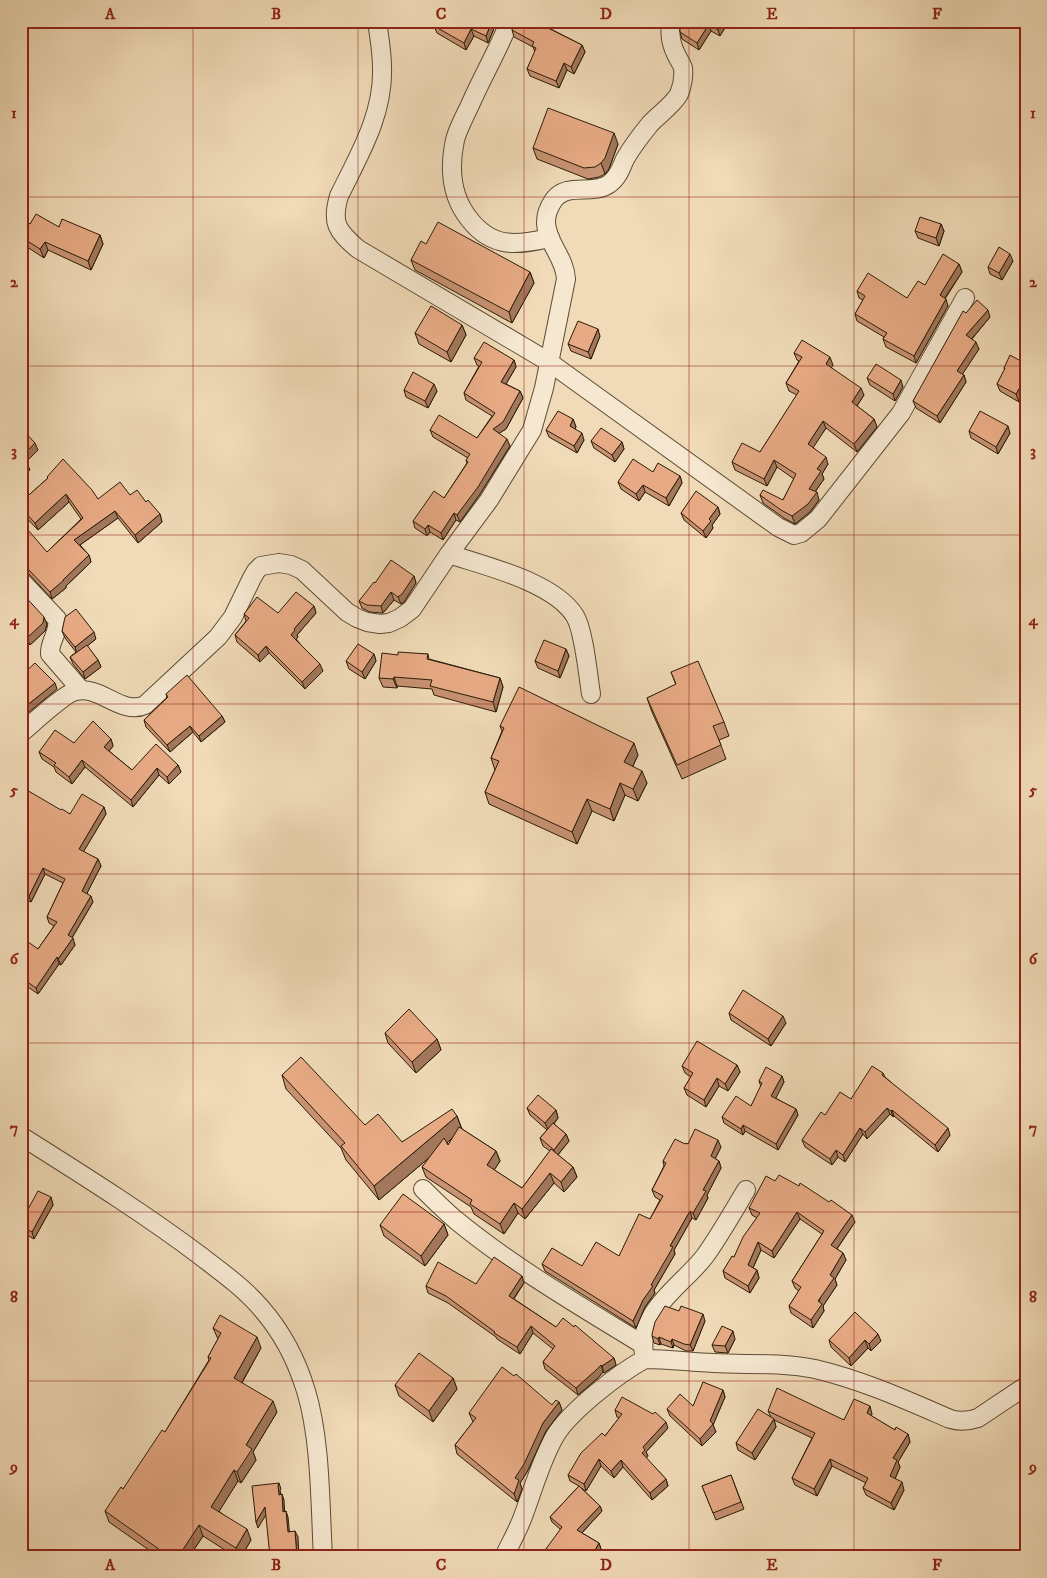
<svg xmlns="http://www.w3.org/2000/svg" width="1047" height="1578" font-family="'IM FELL DW Pica',serif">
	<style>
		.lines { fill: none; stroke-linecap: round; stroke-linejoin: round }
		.minor-casing { stroke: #5c4c33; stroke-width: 20 }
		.minor { stroke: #f5e7d0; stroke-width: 18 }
		.wall { fill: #c79272; stroke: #2b1c07; fill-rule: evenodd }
		.shaded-wall { fill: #a2775c; stroke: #2b1c07 }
		.building { fill: #e7aa84; stroke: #2b1c07 }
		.grid { fill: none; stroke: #8f2418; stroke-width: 1; stroke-opacity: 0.55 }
		.neatline { fill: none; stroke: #8f2418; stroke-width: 2 }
		.grid-label { font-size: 16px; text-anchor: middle; font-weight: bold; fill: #8f2418 }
	</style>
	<rect width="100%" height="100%" fill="#f0dab7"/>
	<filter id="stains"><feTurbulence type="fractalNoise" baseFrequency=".004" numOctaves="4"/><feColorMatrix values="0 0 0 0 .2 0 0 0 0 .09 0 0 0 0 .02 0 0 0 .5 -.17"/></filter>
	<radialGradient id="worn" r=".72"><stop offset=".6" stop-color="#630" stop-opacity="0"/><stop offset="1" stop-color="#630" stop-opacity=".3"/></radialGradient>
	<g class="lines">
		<!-- minor casing -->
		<g class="minor-casing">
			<g id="minor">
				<path d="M377,21C379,36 382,52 382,67C384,114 359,155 339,196C331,223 337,231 358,249L549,362L778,527L794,535L801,533L818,519L901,413L965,298"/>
				<path d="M508,21L505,32C494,57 481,80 470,105C465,116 458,128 455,140C449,168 451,197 470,220C493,249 518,245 550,238"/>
				<path d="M449,554C485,566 554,582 575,616C584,631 588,675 591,694"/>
				<path d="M21,581L57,619C60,632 49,641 50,654L81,690"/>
				<path d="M21,733C32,724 65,693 76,691C100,685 122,716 145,705L218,637L233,617L252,578L256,571L261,566L279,563L291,565L302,570L347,612L357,618L367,622L380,624L389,623L400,618L412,609L449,554L489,500L532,430L544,388L566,279C565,257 546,242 546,222C546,214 549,207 553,201C566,181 592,196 609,184C618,178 621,168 625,159C632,147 641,135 650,124C658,115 673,105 679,94C682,87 684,76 683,68C682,64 678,59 676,54C671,44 669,32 672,21"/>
				<path d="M21,1136C81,1174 142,1212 198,1254C220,1271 243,1287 261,1308C282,1332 297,1361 306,1391C321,1440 320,1505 323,1557"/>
				<path d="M423,1189C434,1200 445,1211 457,1221C513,1267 580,1306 642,1344"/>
				<path d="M644,1354C637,1311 683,1285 705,1256C720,1235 733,1212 746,1190"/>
				<path d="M504,1557C510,1544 517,1532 522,1519C533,1491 540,1462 555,1436C570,1411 619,1373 645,1359C667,1359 690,1362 713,1363C747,1365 781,1362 815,1369C862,1380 906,1400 950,1419C960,1422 969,1421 978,1418L1026,1386"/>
			</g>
		</g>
		<!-- minor -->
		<use href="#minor" class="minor"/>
	</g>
	<!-- wall -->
	<g class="wall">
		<path d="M437,21H497L488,43L474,36L466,50L437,33L434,26Z"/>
		<path d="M680,21H729L720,36L711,31L699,50L682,39L680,32Z"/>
		<path d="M547,27L582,45L585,52L574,74L567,70L559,88L530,76L527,69L535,52L533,47L514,37L512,30Z"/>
		<path d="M618,144L609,169L605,174L599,177L588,179L537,159L533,148Z"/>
		<path d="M21,218L30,224L59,227L100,235L103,244L91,270L48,250L44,258L21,243Z"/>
		<path d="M941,224L944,231L939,246L918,238L915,231Z"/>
		<path d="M426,244L530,272L534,283L512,323L415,270L411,260Z"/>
		<path d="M1013,261L1002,280L990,274L988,267Z"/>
		<path d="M959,264L962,272L945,299L948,306L916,363L886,347L883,339L884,337L857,321L855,314L863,300L859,298L857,291L907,298L925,285Z"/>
		<path d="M966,313L990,317L972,339L979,349L962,374L964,375L966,382L940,423L916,408L913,401Z"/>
		<path d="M462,325L466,335L451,362L419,344L415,333Z"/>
		<path d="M600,336L591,359L571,351L568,344Z"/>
		<path d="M794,353L833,365L831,368L864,395L857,406L874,419L877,427L857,452L826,428L813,447L828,464L822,474L824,479L815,492L819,500L810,512L795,524L784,518L763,503L760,495L783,500L794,479L777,467L767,486L735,470L732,462L760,452L797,395L789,391L786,383L799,361L797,360Z"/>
		<path d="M474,358L514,360L516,367L506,384L520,391L523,398L506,429L499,433L510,446L480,494L460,522L456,520L443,540L430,532L427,536L415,528L413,521L444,498L467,463L466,460L468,458L433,437L430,430L477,438L492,416L466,400L464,393L479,366L477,365Z"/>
		<path d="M1026,364V388L1019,402L1000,391L997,384L1005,370L1004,368Z"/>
		<path d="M867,378L903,387L895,401L870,385Z"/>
		<path d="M404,390L437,391L428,408L406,397Z"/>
		<path d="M573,419L576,427L575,429L584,440L577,453L549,437L546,430Z"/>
		<path d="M969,431L1010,433L998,454L971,438Z"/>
		<path d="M591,441L622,442L624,449L615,462L594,448Z"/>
		<path d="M653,472L680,476L682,483L669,506L645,492L639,501L621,489L618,482Z"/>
		<path d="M47,477L98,499L130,495L146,502L160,514L162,522L138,543L118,518L80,545L89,555L91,562L66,586V588L52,599L29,574L23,571L21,568V536L47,552L81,519L69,502L38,530L21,512V502L48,478Z"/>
		<path d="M718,507L720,514L712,525L713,528L706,538L684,520L681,513Z"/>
		<path d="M414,576L416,583L404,602L401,604L394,600L383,613L370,612L362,608L359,601L375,583Z"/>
		<path d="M21,592L47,624L45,631L30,645L21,635Z"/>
		<path d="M314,606L316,613L297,635L298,637L296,639L323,671L305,689L269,653L260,662L237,642L235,635L246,621L244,614L278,613Z"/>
		<path d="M62,631L96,639L87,646L98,660L101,667L85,679L73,664L70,657L76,652L65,638Z"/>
		<path d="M566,649L569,656L560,678L538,668L535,661Z"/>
		<path d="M374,654L376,661L365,679L349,669L346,661Z"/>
		<path d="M428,654L429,659L500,678L503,687L496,712L434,695L432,689L397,686V688L383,687L379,678L398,655Z"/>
		<path d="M671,672L724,722L729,736L719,740L726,759L682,779L652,712L647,698L676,685Z"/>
		<path d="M166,694L222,716L225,722L201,742L193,732L170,752L146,727L144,720L167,698Z"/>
		<path d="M500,726L638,755L633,766L647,783L638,801L625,795L614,821L592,811L577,844L489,804L485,792L495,770L491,758L502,731Z"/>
		<path d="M111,739L113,746L109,751L132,770L178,765L181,772L169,784L159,775L133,807L85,767L72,784L56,772L54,767L42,759L39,752L74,743Z"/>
		<path d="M21,796L70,814L104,807L106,814L83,852L98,859L101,866L87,893L93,902L72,938L75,945L61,965L59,964L38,994L28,987L21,998V943L38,949L54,926L49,923L47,917L63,883L45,874L31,902L21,898Z"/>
		<path d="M729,1013L786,1023L771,1046L731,1020Z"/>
		<path d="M385,1033L437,1039L441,1050L416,1073L388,1043Z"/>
		<path d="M737,1065L740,1072L728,1091L719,1086L706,1107L687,1095L684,1088L691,1077L685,1073L682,1066Z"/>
		<path d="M883,1073L885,1077L950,1135L938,1152L894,1116L893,1117L890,1114L867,1139L863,1134L845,1162L838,1157L832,1165L805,1147L802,1140L825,1115L851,1099Z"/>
		<path d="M282,1075L365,1125L402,1142L457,1116L462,1129L496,1151L500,1161L494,1170L522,1188L550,1151L543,1146L540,1138L547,1130L530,1115L527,1108L556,1110L558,1118L554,1124L566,1134L569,1141L558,1155L573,1167L577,1177L564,1192L554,1183L525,1219L518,1213L504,1234L474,1214L471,1207L426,1177L422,1167L430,1157L379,1200L346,1160L341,1148L286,1089ZM453,1137L448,1145L447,1142Z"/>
		<path d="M782,1076L784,1082L775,1098L796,1109L798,1115L778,1150L745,1131L743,1135L724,1123L722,1117L751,1106L761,1087L759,1081Z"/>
		<path d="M685,1144L721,1147L715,1159L719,1161L721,1168L707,1195L708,1198L696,1220L692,1218L674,1250L675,1254L654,1290L655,1293L645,1307L636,1328L545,1271L542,1264L582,1266L619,1256L650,1219L660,1200L655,1197L652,1190L664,1166L663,1161Z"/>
		<path d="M775,1181L855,1222L837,1249L843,1253L846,1260L835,1279L837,1285L823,1306L824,1311L813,1328L791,1313L789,1306L799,1291L795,1288L792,1281L822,1234L800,1219L774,1258L761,1250L753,1268L757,1270L759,1278L750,1293L725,1278L723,1271L734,1257L757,1218L752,1215L749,1208Z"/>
		<path d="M51,1197L53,1205L34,1239L22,1232L21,1229V1222Z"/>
		<path d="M444,1224L448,1235L425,1266L384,1236L380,1225Z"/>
		<path d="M522,1276L524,1283L514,1299L556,1327L614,1358L616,1365L604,1373L603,1372L598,1378L578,1395L545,1369L543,1362L553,1349L533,1333L520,1354L497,1339L496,1337L448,1303L428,1293L426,1286L476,1284Z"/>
		<path d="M705,1321L693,1351H686L674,1345L673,1348L661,1344L660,1345L654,1343L652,1336Z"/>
		<path d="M213,1328L261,1348L242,1383L277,1412L253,1452L256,1460L241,1483L238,1481L219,1511L251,1540L241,1557H236L203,1536L189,1557H159L109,1522L105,1511L123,1489L165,1432L209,1360L208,1357L218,1339Z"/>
		<path d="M735,1339L728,1353L715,1352L712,1345Z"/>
		<path d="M829,1340L881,1341L871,1351L868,1348L851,1366L831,1347Z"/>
		<path d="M453,1378L457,1389L433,1422L399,1396L395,1385Z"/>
		<path d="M723,1390L725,1397L713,1425L716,1432L702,1446L670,1416L667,1409L693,1406Z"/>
		<path d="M559,1402L562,1410L546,1431L527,1472L520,1483L522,1489L517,1502L457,1454L455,1445L473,1422L469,1413L552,1405Z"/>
		<path d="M615,1410L668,1428L646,1452L648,1456L646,1458L666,1479L668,1486L652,1500L623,1467L614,1478L601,1466L586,1491L581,1488L600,1506L602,1511L582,1533L599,1543L601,1549L560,1529L552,1522L550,1517L579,1486L570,1481L568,1475L605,1436L619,1418L617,1417Z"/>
		<path d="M768,1411L844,1420L872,1414L871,1416L895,1430L908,1434L910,1442L898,1462L900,1467L895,1479L904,1490L894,1510L866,1495L863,1488L866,1483L832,1466L817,1496L795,1485L792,1478L812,1438L774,1420L776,1427L755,1460L738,1450L736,1443L771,1417Z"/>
		<path d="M731,1475L744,1509L716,1520L702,1486Z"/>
	</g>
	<!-- shaded-wall -->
	<g class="shaded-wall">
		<path d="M492,21H497L488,43L486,36Z"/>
		<path d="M545,21L547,28L542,25Z"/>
		<path d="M723,21H729L720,36L718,30Z"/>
		<path d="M709,24L711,31L699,50L697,43Z"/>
		<path d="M471,29L474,36L466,50L464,43Z"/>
		<path d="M582,45L585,52L574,74L571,67Z"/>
		<path d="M564,63L567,70L559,88L556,81Z"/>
		<path d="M614,133L618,144L609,169L605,174L601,163Z"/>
		<path d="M941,224L944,231L939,246L936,238Z"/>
		<path d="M100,235L103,244L91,270L88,261Z"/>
		<path d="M45,242L48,250L44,258L40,249Z"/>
		<path d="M1010,254L1013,261L1002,280L999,273Z"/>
		<path d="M959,264L962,272L942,302L940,295Z"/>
		<path d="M530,272L534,283L512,323L509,312Z"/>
		<path d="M946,299L948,306L916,363L914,356Z"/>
		<path d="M988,310L990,317L969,342L966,335Z"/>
		<path d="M462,325L466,335L451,362L447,352Z"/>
		<path d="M598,329L600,336L591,359L588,352Z"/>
		<path d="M976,342L979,349L960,378L957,371Z"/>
		<path d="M830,357L833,365L829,372L826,364Z"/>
		<path d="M514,360L516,367L503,389L501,382Z"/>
		<path d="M964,375L966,382L940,423L937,416Z"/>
		<path d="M1025,379L1026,382V388L1019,402L1016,394Z"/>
		<path d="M901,380L903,387L895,401L893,394Z"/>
		<path d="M434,384L437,391L428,408L425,401Z"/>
		<path d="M861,388L864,395L854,410L852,402Z"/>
		<path d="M520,391L523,398L506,429L495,436L493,429Z"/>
		<path d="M573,419L576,427L572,433L570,426Z"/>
		<path d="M874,419L877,427L857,452L854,444Z"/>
		<path d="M823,421L826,428L811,451L808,444Z"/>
		<path d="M1008,426L1010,433L998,454L996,447Z"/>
		<path d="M582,433L584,440L577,453L574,446Z"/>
		<path d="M507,439L510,446L480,494L460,522L457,515Z"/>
		<path d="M622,442L624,449L615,462L612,455Z"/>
		<path d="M35,443L38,450L24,464L21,457Z"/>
		<path d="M826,457L828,464L822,474L824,479L812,496L809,489L817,469Z"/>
		<path d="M774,460L777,467L767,486L764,479Z"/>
		<path d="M27,463L30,470L21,478V468Z"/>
		<path d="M680,476L682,483L669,506L666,498Z"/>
		<path d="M643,485L645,492L639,501L636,494Z"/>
		<path d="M817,492L819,500L810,512L795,524L792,516Z"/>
		<path d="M66,494L69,502L38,530L35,523Z"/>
		<path d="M718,507L720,514L712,525L713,528L706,538L703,531L709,519Z"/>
		<path d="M115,511L118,518L77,547L74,540Z"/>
		<path d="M454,513L456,520L443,540L441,533Z"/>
		<path d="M160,514L162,522L138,543L135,535Z"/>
		<path d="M428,525L430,532L427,536L425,529Z"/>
		<path d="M89,555L91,562L66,586V588L52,599L50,592Z"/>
		<path d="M414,576L416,583L404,602L401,604L398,597Z"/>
		<path d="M391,592L394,600L383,613L381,606Z"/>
		<path d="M314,606L316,613L297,635L298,637L294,642L291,635L294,629Z"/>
		<path d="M44,617L47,624L45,631L30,645L27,638Z"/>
		<path d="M94,632L96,639L77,654L75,647Z"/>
		<path d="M266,646L269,653L260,662L258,655Z"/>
		<path d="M566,649L569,656L560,678L558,671Z"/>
		<path d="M374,654L376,661L365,679L362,672Z"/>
		<path d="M98,660L101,667L85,679L83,672Z"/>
		<path d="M320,664L323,671L305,689L302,682Z"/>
		<path d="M394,677L397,686V688L393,679Z"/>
		<path d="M500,678L503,687L496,712L493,702Z"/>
		<path d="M55,683L57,689L23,717L21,710Z"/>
		<path d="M222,716L225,722L201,742L199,736Z"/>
		<path d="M190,726L193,732L170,752L167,745Z"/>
		<path d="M111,739L113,746L107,754L104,747Z"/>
		<path d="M634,743L638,755L629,774L624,762Z"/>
		<path d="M82,760L85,767L72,784L69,777Z"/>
		<path d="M178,765L181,772L169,784L167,777Z"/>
		<path d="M157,768L159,775L133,807L131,800Z"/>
		<path d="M642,771L647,783L638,801L633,789Z"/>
		<path d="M620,783L625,795L614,821L610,809Z"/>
		<path d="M587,799L592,811L577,844L572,832Z"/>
		<path d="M104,807L106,814L81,856L79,849Z"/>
		<path d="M98,859L101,866L85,897L82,891Z"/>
		<path d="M43,868L45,874L31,902L29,896Z"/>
		<path d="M91,896L93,902L70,941L68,935Z"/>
		<path d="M73,938L75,945L61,965L58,959Z"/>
		<path d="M57,957L59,964L38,994L36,988Z"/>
		<path d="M26,981L28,987L21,998V988Z"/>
		<path d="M783,1016L786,1023L771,1046L768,1039Z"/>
		<path d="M437,1039L441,1050L416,1073L412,1062Z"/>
		<path d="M737,1065L740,1072L728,1091L725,1084Z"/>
		<path d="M782,1076L784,1082L774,1102L771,1096Z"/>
		<path d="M717,1078L719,1086L706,1107L704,1100Z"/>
		<path d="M887,1108L890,1114L867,1139L865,1132Z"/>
		<path d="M796,1109L798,1115L778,1150L776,1144Z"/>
		<path d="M556,1110L558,1118L548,1130L545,1123Z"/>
		<path d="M892,1110L894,1116L893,1117L891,1111Z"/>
		<path d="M457,1116L462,1130L379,1200L374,1186Z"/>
		<path d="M743,1125L745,1131L743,1135L741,1129Z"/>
		<path d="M860,1128L863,1134L845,1162L843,1155Z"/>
		<path d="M948,1128L950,1135L938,1152L935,1145Z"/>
		<path d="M566,1134L569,1141L556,1157L554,1150Z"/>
		<path d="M718,1140L721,1147L713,1163L711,1156Z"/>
		<path d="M836,1150L838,1157L832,1165L830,1159Z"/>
		<path d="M496,1151L500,1161L491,1175L487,1165Z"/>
		<path d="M719,1161L721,1168L707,1195L708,1198L696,1220L693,1213L703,1190Z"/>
		<path d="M573,1167L577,1177L564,1192L561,1182Z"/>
		<path d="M550,1173L554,1183L525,1219L522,1209Z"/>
		<path d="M51,1197L53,1205L34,1239L32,1232Z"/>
		<path d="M514,1203L518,1213L504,1234L500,1224Z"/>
		<path d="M690,1211L692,1218L674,1250L675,1254L654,1290L655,1293L645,1307L636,1328L633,1321L643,1300L670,1246Z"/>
		<path d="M797,1212L800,1219L774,1258L772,1251Z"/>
		<path d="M852,1215L855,1222L834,1253L831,1245Z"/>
		<path d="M444,1224L448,1235L425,1266L421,1256Z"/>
		<path d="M758,1242L761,1250L751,1272L748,1265Z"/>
		<path d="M843,1253L846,1260L835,1279L837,1285L823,1306L824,1311L813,1328L811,1320L830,1275Z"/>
		<path d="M757,1270L759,1278L750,1293L748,1286Z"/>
		<path d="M522,1276L524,1283L511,1302L509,1296Z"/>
		<path d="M703,1314L705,1321L693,1351L690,1345Z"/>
		<path d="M531,1326L533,1333L520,1354L517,1347Z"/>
		<path d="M733,1331L735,1339L728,1353L725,1346Z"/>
		<path d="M878,1334L881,1341L871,1351L869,1344Z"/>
		<path d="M257,1337L261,1348L238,1389L234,1378Z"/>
		<path d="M659,1337L661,1344L660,1345L658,1339Z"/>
		<path d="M672,1339L674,1345L673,1348L671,1342Z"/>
		<path d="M865,1340L868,1348L851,1366L849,1358Z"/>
		<path d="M614,1358L616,1365L604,1373L602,1366Z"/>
		<path d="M601,1365L603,1372L598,1378L578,1395L576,1388Z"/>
		<path d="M453,1378L457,1389L433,1422L429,1411Z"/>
		<path d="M723,1390L725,1397L713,1425L716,1432L702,1446L700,1439L710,1421Z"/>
		<path d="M273,1401L277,1412L253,1452L256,1460L241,1483L237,1472L246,1445Z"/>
		<path d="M559,1402L562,1410L546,1431L527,1472L520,1483L522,1489L517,1502L514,1494L515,1478L543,1423Z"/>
		<path d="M870,1406L872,1414L869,1420L867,1413Z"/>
		<path d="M774,1419L776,1427L755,1460L752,1453Z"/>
		<path d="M666,1422L668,1428L646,1452L648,1456L645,1460L642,1453L643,1447Z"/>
		<path d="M908,1434L910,1442L898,1462L900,1467L893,1483L890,1476L893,1458Z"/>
		<path d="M599,1459L601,1466L586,1491L584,1484Z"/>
		<path d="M830,1459L832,1466L817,1496L814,1489Z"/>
		<path d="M621,1460L623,1467L614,1478L611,1471Z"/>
		<path d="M234,1470L238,1481L215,1518L211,1507Z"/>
		<path d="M666,1479L668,1486L652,1500L650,1493Z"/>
		<path d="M902,1482L904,1490L894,1510L891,1503Z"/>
		<path d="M279,1483L281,1489L280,1490L282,1500L279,1495L278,1485Z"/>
		<path d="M282,1494L284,1500L285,1518L283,1512Z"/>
		<path d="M600,1506L602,1511L579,1536L577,1530Z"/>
		<path d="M265,1507L267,1513L258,1528L256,1522Z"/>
		<path d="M286,1511L288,1517L290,1538L288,1532Z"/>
		<path d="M199,1525L203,1536L189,1557H178Z"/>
		<path d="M247,1529L251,1540L241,1557H239L236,1548Z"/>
		<path d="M295,1531L298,1537L299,1557H297Z"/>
		<path d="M599,1543L601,1549L597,1557H591Z"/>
	</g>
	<!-- building -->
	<g class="building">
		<path d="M437,21H492L486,36L471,29L464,43L434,26Z"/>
		<path d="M514,21H545L542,25L582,45L571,67L564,63L556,81L527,69L536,48L532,46L534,42L512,30Z"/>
		<path d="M680,21H723L718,30L709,24L697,43L680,32Z"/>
		<path d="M548,108L614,133L605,158L601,163L595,167L584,168L533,148Z"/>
		<path d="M36,214L59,227L62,219L100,235L88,261L45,242L40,249L21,237V218L30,224Z"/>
		<path d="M920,217L941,224L936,238L915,231Z"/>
		<path d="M438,222L530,272L509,312L411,260L421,241L426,244Z"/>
		<path d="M999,247L1010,254L999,273L988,267Z"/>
		<path d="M943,254L959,264L940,295L946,299L914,356L883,339L887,333L855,314L865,296L857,291L868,273L907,298L918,281L925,285Z"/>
		<path d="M977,300L988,310L966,335L976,342L957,371L964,375L937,416L913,401L963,311L966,313Z"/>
		<path d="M431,306L462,325L447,352L415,333Z"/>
		<path d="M578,321L598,329L588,352L568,344Z"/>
		<path d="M802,340L830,357L826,364L861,388L852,402L874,419L854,444L823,421L808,444L826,457L817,469L821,471L809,489L817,492L808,504L792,516L781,510L760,495L763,490L783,500L796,474L774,460L764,479L732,462L742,443L760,452L799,391L786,383L802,357L794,353Z"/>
		<path d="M484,342L514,360L501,382L520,391L503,422L493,429L507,439L478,487L457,515L454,513L441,533L428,525L425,529L413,521L434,491L444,498L468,462L466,460L470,454L430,430L439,415L477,438L495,413L464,393L482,362L474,358Z"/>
		<path d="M1010,355L1026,364V379H1025L1016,394L997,384L1005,368H1004Z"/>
		<path d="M876,364L901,380L893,394L867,378Z"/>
		<path d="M413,372L434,384L425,401L404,390Z"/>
		<path d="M558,411L573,419L570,426L582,433L574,446L546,430Z"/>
		<path d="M980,411L1008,426L996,447L969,431Z"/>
		<path d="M21,428L35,443L21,457L27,463L21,468Z"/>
		<path d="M601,428L622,442L612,455L591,441Z"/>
		<path d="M63,459L92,490L98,499L120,482L130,495L137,490L146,502L148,500L160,514L135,535L115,511L74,540L89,555L63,580H64L50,592L26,567L21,564V536L28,530L47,552L83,518L66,494L35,523L21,508V502L48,478L47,477Z"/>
		<path d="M633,459L653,472L658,463L680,476L666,498L643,485L636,494L618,482Z"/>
		<path d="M696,491L718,507L709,519L711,521L703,531L681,513Z"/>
		<path d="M391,560L414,576L402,594L398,597L391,592L381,606L367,605L359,601L374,582L375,583Z"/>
		<path d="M21,592L44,617L43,623L27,638L21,631Z"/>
		<path d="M296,592L314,606L294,629L295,630L291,635L320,664L302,682L266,646L258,655L235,635L249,618L244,614L257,597L278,613Z"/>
		<path d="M76,609L94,632L75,647L62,631L65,617Z"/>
		<path d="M544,640L566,649L558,671L535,661Z"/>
		<path d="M358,644L374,654L362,672L346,661Z"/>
		<path d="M87,645L98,660L83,672L70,657Z"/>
		<path d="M398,652L428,654L427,659L500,678L493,702L430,686L432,680L394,677L393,679L379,678L382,653L398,655Z"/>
		<path d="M698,661L724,722L713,726L721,745L677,765L647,698L676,684L671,672Z"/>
		<path d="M35,663L55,683L21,710V676Z"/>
		<path d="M187,675L222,716L199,736L190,726L167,745L144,720L168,697L166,694Z"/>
		<path d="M519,687L634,743L624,762L642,771L633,789L620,783L610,809L587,799L572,832L485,792L499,761L491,758L504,728L500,726Z"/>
		<path d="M93,721L111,739L104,747L132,770L156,744L178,765L167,777L157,768L131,800L82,760L69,777L54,765L56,763L39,752L55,730L74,743Z"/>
		<path d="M25,789L61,810L62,809L70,814L82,794L104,807L79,849L98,859L82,891L91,896L68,935L73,938L58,959L57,957L36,988L26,981L21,988V943L24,939L38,949L57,922L47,917L65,879L43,868L29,896L21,892V812L23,809L21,808V796Z"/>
		<path d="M743,990L783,1016L768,1039L729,1013Z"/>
		<path d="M409,1009L437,1039L412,1062L385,1033Z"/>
		<path d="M697,1041L737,1065L725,1084L717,1078L704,1100L684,1088L693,1073L682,1066Z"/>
		<path d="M301,1057L365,1125L378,1114L402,1142L452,1109L457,1116L374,1186L341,1146L345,1143L282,1075Z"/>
		<path d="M872,1066L883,1073L882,1075L948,1128L935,1145L892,1110L891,1111L887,1108L865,1132L860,1128L843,1155L836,1150L830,1159L802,1140L821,1112L825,1115L840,1092L851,1099Z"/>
		<path d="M766,1067L782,1076L771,1096L796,1109L776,1144L743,1125L741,1129L722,1117L736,1096L751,1106L762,1083L759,1081Z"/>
		<path d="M538,1095L556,1110L545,1123L527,1108Z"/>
		<path d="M553,1123L566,1134L554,1150L540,1138Z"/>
		<path d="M459,1127L496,1151L487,1165L522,1188L551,1149L573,1167L561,1182L550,1173L522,1209L514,1203L500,1224L470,1204L472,1200L422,1167L444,1138L448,1145Z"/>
		<path d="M695,1129L718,1140L711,1156L719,1161L703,1190L706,1191L693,1213L690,1211L670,1246L673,1247L651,1285L653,1286L643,1300L633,1321L542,1264L552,1248L582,1266L596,1242L619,1256L639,1214L650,1219L663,1196L652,1190L666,1163L663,1161L675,1139L685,1144L686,1143L688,1144Z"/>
		<path d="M779,1175L799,1186L800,1183L829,1202L831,1200L852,1215L831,1245L843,1253L830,1275L834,1278L818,1301L822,1304L811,1320L789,1306L801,1287L792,1281L824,1231L797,1212L772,1251L758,1242L748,1265L757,1270L748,1286L723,1271L732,1256L734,1257L743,1237L760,1213L749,1208L766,1176L775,1181Z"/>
		<path d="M38,1191L51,1197L32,1232L21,1226V1222Z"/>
		<path d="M403,1194L444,1224L421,1256L380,1225Z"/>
		<path d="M494,1257L522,1276L509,1296L556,1327L563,1318L574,1327L575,1325L614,1358L602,1366L601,1365L595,1371L576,1388L543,1362L555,1346L531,1326L517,1347L494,1333L495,1332L446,1296L426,1286L438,1262L476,1284Z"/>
		<path d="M665,1306L679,1311L681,1306L703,1314L690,1345L684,1344L672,1339L671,1342L659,1337L658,1339L652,1336V1334L655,1322Z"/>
		<path d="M855,1312L878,1334L869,1344L865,1340L849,1358L829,1340Z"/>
		<path d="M220,1315L257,1337L234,1378L273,1401L246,1445L252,1449L237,1472L234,1470L211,1507L247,1529L236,1548L199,1525L178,1557H170L105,1511L121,1487L123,1489L162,1430L165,1432L211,1358L208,1357L221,1333L213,1328Z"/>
		<path d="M722,1326L733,1331L725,1346L712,1345Z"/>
		<path d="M419,1353L453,1378L429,1411L395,1385Z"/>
		<path d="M502,1367L514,1376L516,1374L552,1405L556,1400L559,1402L543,1423L524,1464L515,1478L519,1480L514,1494L455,1445L476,1418L469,1413Z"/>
		<path d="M703,1382L723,1390L710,1421L713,1424L700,1439L667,1409L680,1394L693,1406Z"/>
		<path d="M777,1388L844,1420L854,1399L870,1406L867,1413L895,1430L896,1427L908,1434L893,1458L897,1460L890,1476L902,1482L891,1503L863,1488L868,1478L830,1459L814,1489L792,1478L815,1433L768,1411Z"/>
		<path d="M622,1397L653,1414L655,1412L666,1422L643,1447L645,1450L642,1453L666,1479L650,1493L621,1460L611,1471L599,1459L584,1484L568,1475L581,1453L602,1433L605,1436L622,1414L615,1410Z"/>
		<path d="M758,1409L774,1419L752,1453L736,1443Z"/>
		<path d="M731,1475L741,1502L713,1513L702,1486Z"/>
		<path d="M279,1483L278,1485L279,1495L282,1494L283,1512L286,1511L288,1532L295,1531L297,1557H270L265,1507L256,1522L252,1486Z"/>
		<path d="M579,1486L600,1506L577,1530L599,1543L591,1557H540L562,1527L550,1517Z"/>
	</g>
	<!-- grid -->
	<path class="grid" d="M193,21V1557M358,21V1557M524,21V1557M689,21V1557M854,21V1557M21,197H1026M21,366H1026M21,535H1026M21,704H1026M21,874H1026M21,1043H1026M21,1212H1026M21,1381H1026"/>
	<!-- margin -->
	<rect width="1047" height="1578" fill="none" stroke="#f0dab7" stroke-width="55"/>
	<rect x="28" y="28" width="992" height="1522" class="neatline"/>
	<g class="grid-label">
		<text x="110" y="19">A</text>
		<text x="276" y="19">B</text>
		<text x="441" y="19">C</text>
		<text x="606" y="19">D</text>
		<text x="772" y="19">E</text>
		<text x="937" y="19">F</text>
		<text x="14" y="118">1</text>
		<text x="1033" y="118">1</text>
		<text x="14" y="287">2</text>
		<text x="1033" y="287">2</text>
		<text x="14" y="456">3</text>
		<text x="1033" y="456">3</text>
		<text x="14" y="625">4</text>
		<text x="1033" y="625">4</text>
		<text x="14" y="795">5</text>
		<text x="1033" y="795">5</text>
		<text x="14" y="964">6</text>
		<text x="1033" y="964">6</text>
		<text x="14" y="1133">7</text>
		<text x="1033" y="1133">7</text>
		<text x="14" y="1302">8</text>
		<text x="1033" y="1302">8</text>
		<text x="14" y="1472">9</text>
		<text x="1033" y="1472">9</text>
		<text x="110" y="1570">A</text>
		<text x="276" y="1570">B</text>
		<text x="441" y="1570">C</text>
		<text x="606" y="1570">D</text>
		<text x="772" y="1570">E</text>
		<text x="937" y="1570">F</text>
	</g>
	<rect width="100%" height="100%" filter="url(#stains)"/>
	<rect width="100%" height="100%" fill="url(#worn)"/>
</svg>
